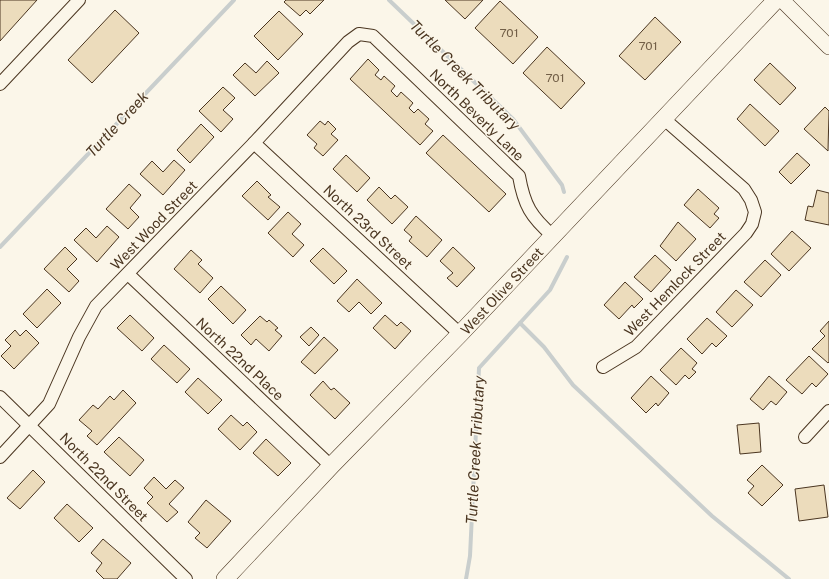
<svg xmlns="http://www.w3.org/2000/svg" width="829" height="579" font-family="'Public Sans',sans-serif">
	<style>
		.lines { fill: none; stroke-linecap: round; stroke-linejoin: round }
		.stream { stroke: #c9cecd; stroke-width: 4 }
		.building { fill: #ecdcbc; stroke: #4a3520 }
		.minor-casing { stroke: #4a3520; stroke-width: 14 }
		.tertiary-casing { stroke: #4a3520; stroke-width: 16 }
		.secondary-casing { stroke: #4a3520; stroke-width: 18 }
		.minor { stroke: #fbf6e9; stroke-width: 12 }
		.tertiary { stroke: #fbf6e9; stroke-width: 15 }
		.secondary { stroke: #fbf6e9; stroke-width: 17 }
		.labels { text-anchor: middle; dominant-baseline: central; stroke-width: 3; stroke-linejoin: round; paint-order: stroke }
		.number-label { font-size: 12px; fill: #725f47 }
		.street-label { font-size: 14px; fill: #4a3520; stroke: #fbf6e9 }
		.water-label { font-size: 15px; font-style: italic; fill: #4a3520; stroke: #fbf6e9 }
	</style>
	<rect width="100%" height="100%" fill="#fbf6e9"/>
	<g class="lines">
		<!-- stream -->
		<g class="stream">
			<path d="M389,0L513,119L562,185L564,192"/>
			<path d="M0,247L234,0"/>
			<path d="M520,323L544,347L573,385L712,516L789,579"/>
			<path d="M466,579L470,556L479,368L550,290L567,257"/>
		</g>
	</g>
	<!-- building -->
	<g class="building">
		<path d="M0,0H37L0,41Z"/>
		<path d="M286,0H324L310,14L306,10L300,16L284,2Z"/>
		<path d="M445,0H483L465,19Z"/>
		<path d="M500,1L538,37L513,64L475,28Z"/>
		<path d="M115,10L139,33L92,83L68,60Z"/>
		<path d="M279,11L303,34L278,60L254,36Z"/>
		<path d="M655,17L681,42L645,80L619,56Z"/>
		<path d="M547,47L585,83L561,109L523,73Z"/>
		<path d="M368,59L379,70L375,75L381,80L384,76L395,86L391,91L397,97L401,92L413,103L409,108L414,113L418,109L429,119L425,124L433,131L420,145L350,79Z"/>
		<path d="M267,61L279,73L255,96L233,75L245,63L256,73Z"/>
		<path d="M770,63L796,88L780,105L754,80Z"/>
		<path d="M223,87L235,98L223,110L233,119L221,132L199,111Z"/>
		<path d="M750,104L779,131L765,146L737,119Z"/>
		<path d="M825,107L829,111L828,151L804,129Z"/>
		<path d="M320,121L325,125L328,121L336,129L331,134L338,140L323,156L314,148L317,144L307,135Z"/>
		<path d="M201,124L214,137L190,163L177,150Z"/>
		<path d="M443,135L506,194L489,212L426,153Z"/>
		<path d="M797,153L810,165L791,184L779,172Z"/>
		<path d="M346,155L370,178L357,192L333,169Z"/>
		<path d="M174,160L185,170L163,195L140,174L152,161L163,172Z"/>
		<path d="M257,181L271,195L268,197L280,207L268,220L242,196Z"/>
		<path d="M129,184L141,195L130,208L139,217L128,229L106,209Z"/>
		<path d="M379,187L391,199L395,195L408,207L392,224L367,200Z"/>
		<path d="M698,189L719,208L714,214L719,218L710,228L684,205Z"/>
		<path d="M817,190L829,193V225L805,220L808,206L813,207Z"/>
		<path d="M288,212L301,224L292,234L304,245L293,257L268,233Z"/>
		<path d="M416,216L442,240L427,257L409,241L412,237L404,230Z"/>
		<path d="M678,222L696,239L676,261L660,246Z"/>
		<path d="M107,226L119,237L97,262L74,240L86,228L96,238Z"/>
		<path d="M792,231L811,248L789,271L771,254Z"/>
		<path d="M65,247L77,259L67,269L79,281L69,292L44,269Z"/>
		<path d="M453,247L475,268L457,287L447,278L453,273L440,261Z"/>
		<path d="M323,248L347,271L334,284L310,261Z"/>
		<path d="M191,250L202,260L198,264L213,278L200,293L174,269Z"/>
		<path d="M655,255L671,270L651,292L634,277Z"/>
		<path d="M765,260L781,275L761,297L744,282Z"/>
		<path d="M357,279L382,303L371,314L359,302L349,312L337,301Z"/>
		<path d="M625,282L643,299L634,308L632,305L619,319L604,305Z"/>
		<path d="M221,286L246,310L233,324L208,299Z"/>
		<path d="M47,289L61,303L37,328L23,314Z"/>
		<path d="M736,290L753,305L732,327L716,312Z"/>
		<path d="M130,315L154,338L142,351L117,328Z"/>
		<path d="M385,315L397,326L401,322L411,331L395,349L373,328Z"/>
		<path d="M260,316L267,322L269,320L278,328L275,330L282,336L269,351L256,339L251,345L241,335Z"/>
		<path d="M707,318L727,336L716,347L712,343L702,354L687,339Z"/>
		<path d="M829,321V362L828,363L812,349L825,336L820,331Z"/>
		<path d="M311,327L319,335L309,346L300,337Z"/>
		<path d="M15,330L20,336L26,330L39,343L14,369L1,356L11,346L5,340Z"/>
		<path d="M324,337L338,350L315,374L301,362Z"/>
		<path d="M164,345L190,369L177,383L151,359Z"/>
		<path d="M681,348L697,363L692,369L696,372L689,379L685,375L676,385L660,370Z"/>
		<path d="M809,356L828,374L816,387L812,383L802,394L786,380Z"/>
		<path d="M651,376L669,393L658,406L656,403L646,413L631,398Z"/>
		<path d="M769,376L787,392L776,405L771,401L763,410L750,399Z"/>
		<path d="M198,378L222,400L208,414L185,392Z"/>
		<path d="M323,381L331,390L334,388L350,403L335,419L310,395Z"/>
		<path d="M123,390L136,403L97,445L87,436L92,431L79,420L93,405L98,409L110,396L114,400Z"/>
		<path d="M231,415L243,426L247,422L257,432L240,450L218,429Z"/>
		<path d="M759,423L761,452L740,454L737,425Z"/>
		<path d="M119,437L144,460L130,476L104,452Z"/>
		<path d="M266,439L291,463L278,476L253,453Z"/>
		<path d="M762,465L783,485L762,506L748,493L754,486L747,480Z"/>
		<path d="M33,470L45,482L20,509L7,498Z"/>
		<path d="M154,477L166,489L175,480L184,488L169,504L178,512L167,522L147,503L153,497L144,488Z"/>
		<path d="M824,485L828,517L799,521L795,489Z"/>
		<path d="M206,500L231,521L207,548L195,538L200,533L188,522Z"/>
		<path d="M67,504L93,528L79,542L54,518Z"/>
		<path d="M103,539L131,563L117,579H104L96,571L102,563L91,553Z"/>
	</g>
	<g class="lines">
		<!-- minor casing -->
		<g class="minor-casing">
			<g id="minor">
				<path d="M0,84L79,0"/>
				<path d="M254,143L460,334"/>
				<path d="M128,274L331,466"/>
				<path d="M603,367L636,347L746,233L752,224L755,212L751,200L744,189L663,118"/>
				<path d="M0,397L186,579"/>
				<path d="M805,437L829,411"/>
				<path d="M0,457L49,404L79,337L96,306L254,143L348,42L359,34L373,36L519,176C524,205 531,217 553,236"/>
			</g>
		</g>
		<!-- tertiary casing -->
		<g class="tertiary-casing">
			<path id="tertiary" d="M782,0L829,47"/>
		</g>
		<!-- secondary casing -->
		<g class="secondary-casing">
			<path id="secondary" d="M225,579L331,466L460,334L776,0"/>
		</g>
		<!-- minor -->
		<use href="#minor" class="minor"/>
		<!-- tertiary -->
		<use href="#tertiary" class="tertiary"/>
		<!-- secondary -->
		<use href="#secondary" class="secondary"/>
	</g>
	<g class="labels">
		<!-- number labels -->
		<g class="number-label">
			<text x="509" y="33">701</text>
			<text x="648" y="46">701</text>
			<text x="555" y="78">701</text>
		</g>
		<!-- street labels -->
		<g class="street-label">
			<text transform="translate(477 115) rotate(44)">North Beverly Lane</text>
			<text transform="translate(154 225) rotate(-46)">West Wood Street</text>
			<text transform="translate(368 227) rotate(43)">North 23rd Street</text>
			<text transform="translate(675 284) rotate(-46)">West Hemlock Street</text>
			<text transform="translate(502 291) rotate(-47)">West Olive Street</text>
			<text transform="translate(240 359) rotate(43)">North 22nd Place</text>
			<text transform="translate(104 477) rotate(45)">North 22nd Street</text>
		</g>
		<!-- water labels -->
		<g class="water-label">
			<text transform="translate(465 75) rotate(45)">Turtle Creek Tributary</text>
			<text transform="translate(117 124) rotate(-47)">Turtle Creek</text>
			<text transform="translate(475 450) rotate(-87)">Turtle Creek Tributary</text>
		</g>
	</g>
</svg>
